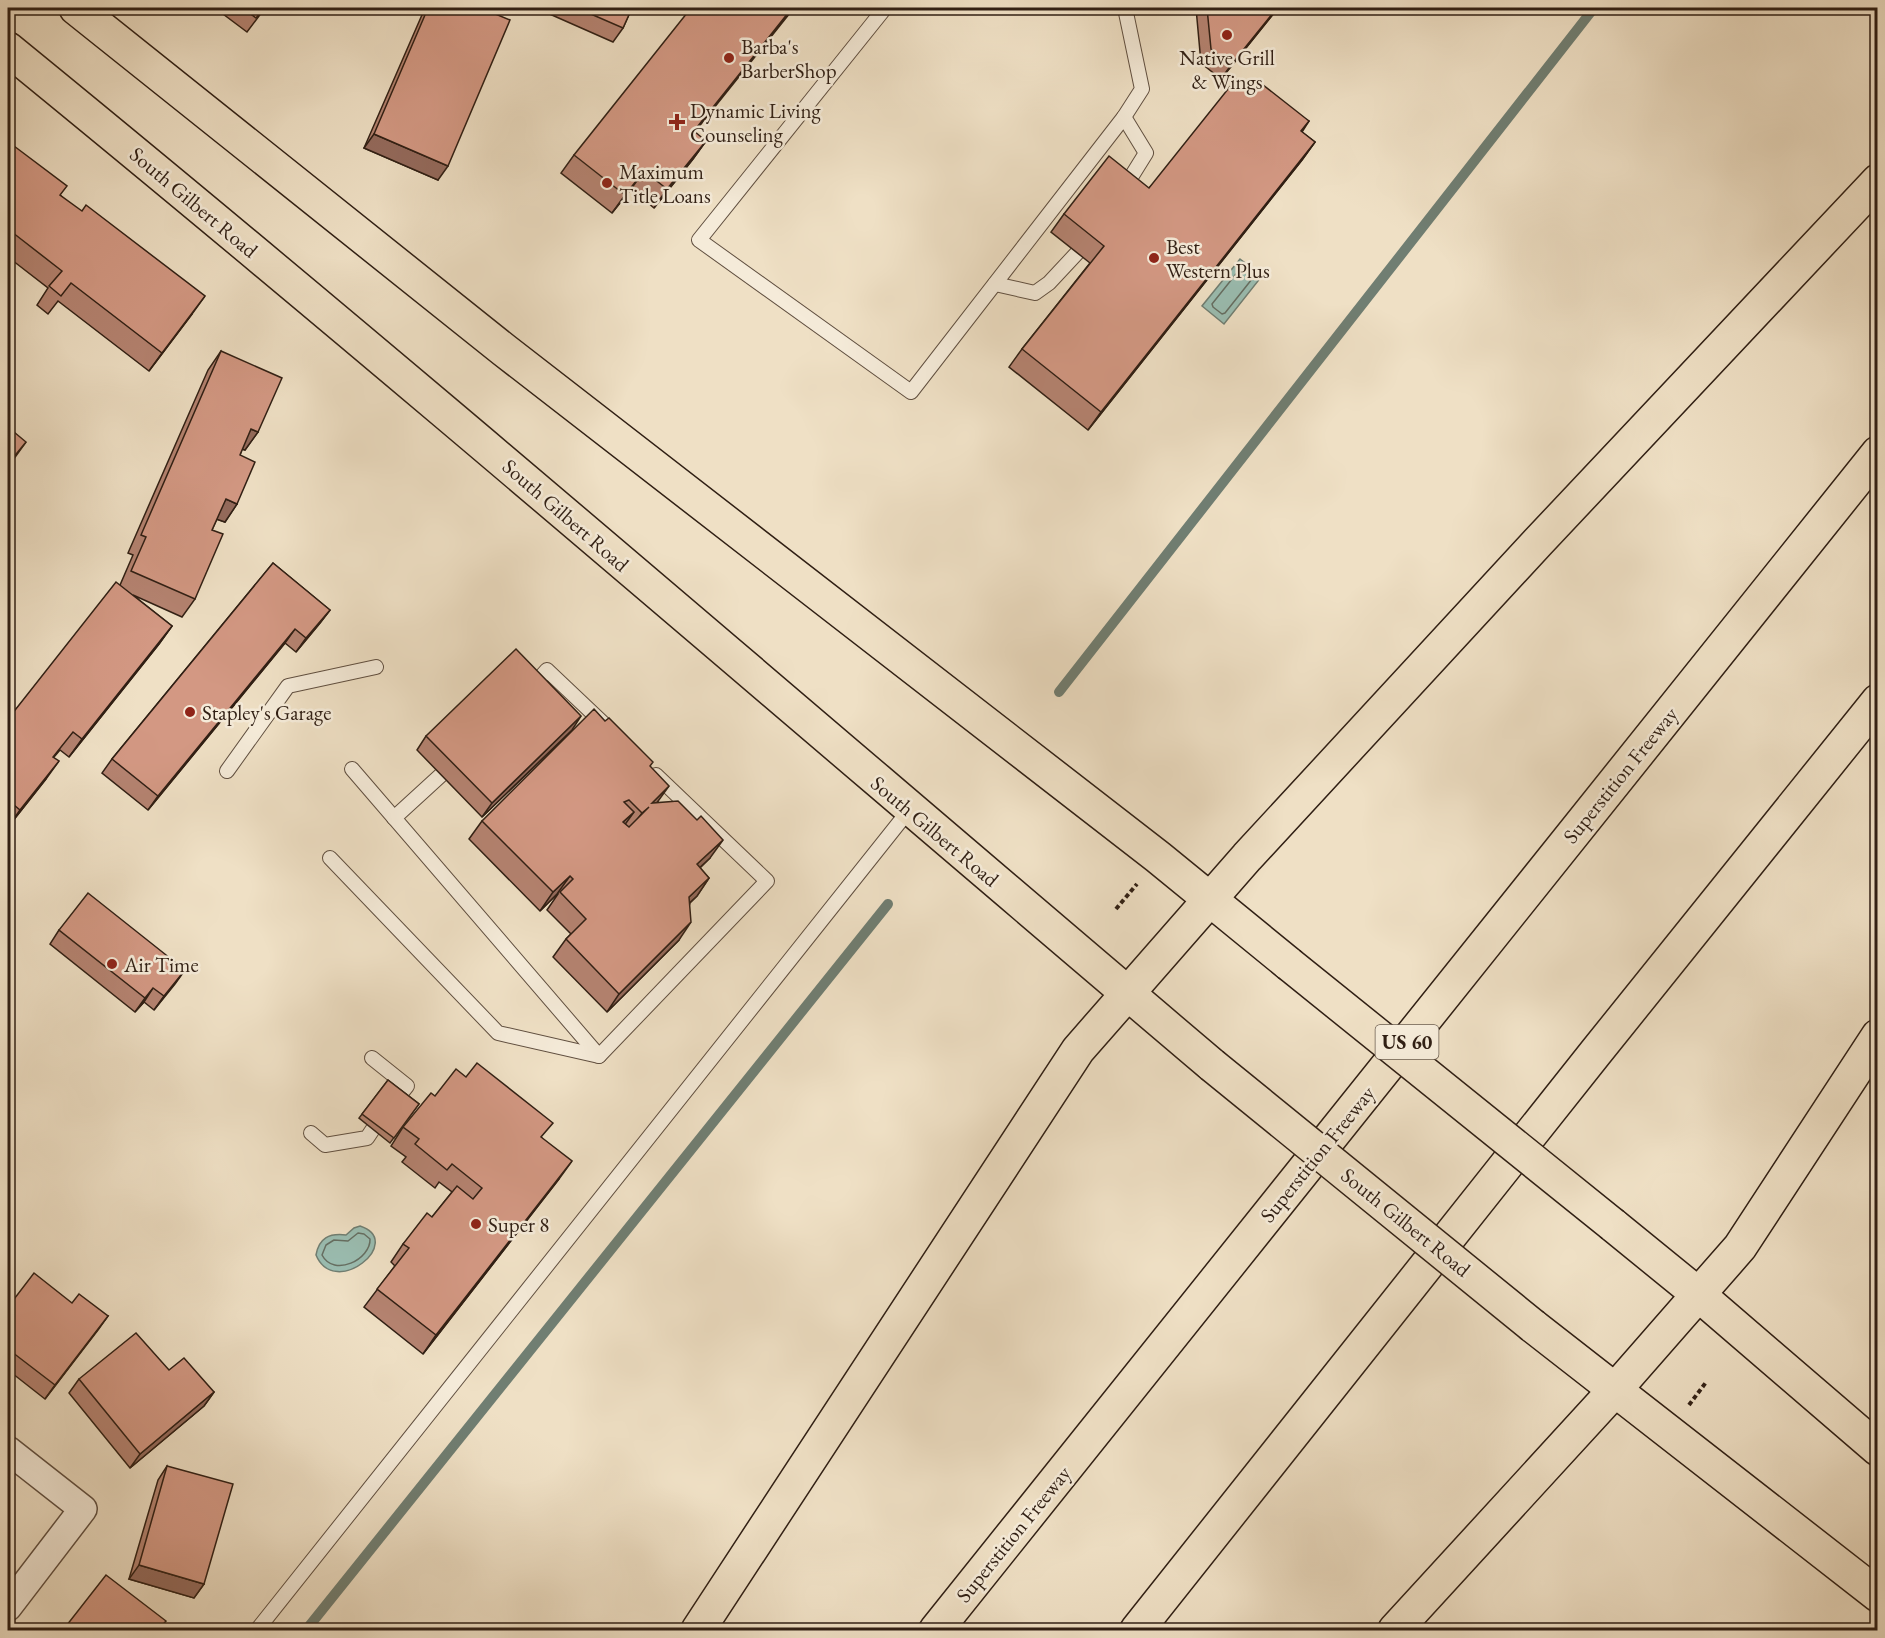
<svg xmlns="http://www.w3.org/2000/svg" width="1885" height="1638" font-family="'EB Garamond',serif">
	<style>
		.water { fill: #9abdb1; stroke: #707e72; stroke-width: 1.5 }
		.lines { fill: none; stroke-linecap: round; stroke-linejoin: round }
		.shore { stroke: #656e62; stroke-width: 1.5 }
		.stream { stroke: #707e72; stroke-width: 10 }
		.service-casing { stroke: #604f40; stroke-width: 16 }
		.minor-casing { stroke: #604f40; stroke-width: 30 }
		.primary-casing { stroke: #301f14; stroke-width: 36 }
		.motorway-casing { stroke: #301f14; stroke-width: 36 }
		.path { stroke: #301f14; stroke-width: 4; stroke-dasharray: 4.5 3; stroke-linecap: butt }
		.service { stroke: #f5ebd9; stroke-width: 14 }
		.minor { stroke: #f5ebd9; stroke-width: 27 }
		.primary { stroke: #efe0c5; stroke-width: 33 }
		.motorway { stroke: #efe0c5; stroke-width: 33 }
		.primary-bridge-casing { stroke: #301f14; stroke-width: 36; stroke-linecap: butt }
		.primary-bridge { stroke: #efe0c5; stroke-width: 33 }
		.wall { fill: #b58371; stroke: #301f14; stroke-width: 1.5 }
		.shaded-wall { fill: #946a5c; stroke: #301f14; stroke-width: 1.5 }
		.building { fill: #d39883; stroke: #301f14; stroke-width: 1.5; fill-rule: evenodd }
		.poi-dot { fill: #8f2418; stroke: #f5ebd9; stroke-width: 2 }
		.labels { text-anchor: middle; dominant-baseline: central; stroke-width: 5; stroke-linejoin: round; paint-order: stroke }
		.shield { fill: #f5ebd9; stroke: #6b5c4f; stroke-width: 1.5 }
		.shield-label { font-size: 20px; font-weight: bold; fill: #301f14 }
		.poi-label { font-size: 21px; fill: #301f14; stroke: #f5ebd9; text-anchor: start }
		.street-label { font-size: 21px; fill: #301f14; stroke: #f5ebd9 }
	</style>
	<rect width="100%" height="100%" fill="#efe0c5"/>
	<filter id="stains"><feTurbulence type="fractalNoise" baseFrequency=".00333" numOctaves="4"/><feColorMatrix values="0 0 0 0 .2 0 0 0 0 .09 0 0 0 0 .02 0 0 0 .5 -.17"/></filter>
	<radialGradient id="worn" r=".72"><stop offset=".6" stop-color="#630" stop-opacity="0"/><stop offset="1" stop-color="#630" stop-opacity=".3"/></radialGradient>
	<!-- water -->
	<g class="water">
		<path d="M1240,259L1262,276L1224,324L1202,306Z"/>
		<path d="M360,1226C406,1241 335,1300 316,1255C319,1238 329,1233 346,1235L354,1228Z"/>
	</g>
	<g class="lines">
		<!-- shore -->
		<g class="shore">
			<path d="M1240,269L1243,268L1252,276V279L1225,313L1222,314L1213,307L1212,304Z"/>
			<path d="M358,1233L364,1234L370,1239C371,1259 334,1278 322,1255L326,1245L334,1240L348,1241Z"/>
		</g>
		<!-- stream -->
		<g class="stream">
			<path d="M1059,692L1594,8"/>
			<path d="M306,1630L888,904"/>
		</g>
		<!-- service casing -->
		<g class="service-casing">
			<g id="service">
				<path d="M885,8L699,240L911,392L1124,117L1142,89L1125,8"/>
				<path d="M1123,190L1146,153L1124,117"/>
				<path d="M995,284L1035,293L1049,283L1077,253"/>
				<path d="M531,688L547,670L604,724"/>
				<path d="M352,769L599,1056"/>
				<path d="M227,771L288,686L376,667"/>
				<path d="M394,818L441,775"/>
				<path d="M330,858L498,1033L599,1056L767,881L656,775"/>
				<path d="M372,1058L407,1086L399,1096"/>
				<path d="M311,1133L325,1145L367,1138L373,1129"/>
				<path d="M257,1630L910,809"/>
			</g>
		</g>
		<!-- minor casing -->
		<g class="minor-casing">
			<path id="minor" d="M8,1450L83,1509L8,1607"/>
		</g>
		<!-- primary casing -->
		<g class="primary-casing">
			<g id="primary">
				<path d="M76,8L504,350L1158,857L1289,964"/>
				<path d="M8,49C415,381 811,725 1212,1065"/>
				<path d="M1613,1225L1699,1295L1878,1449"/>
				<path d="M1533,1326L1878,1595"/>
			</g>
		</g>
		<!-- motorway casing -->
		<g class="motorway-casing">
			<g id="motorway">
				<path d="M698,1630L1078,1050L1247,857L1538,542L1878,181"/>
				<path d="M936,1630L1878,453"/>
				<path d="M1137,1630L1596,1052L1878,701"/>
				<path d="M1395,1630L1614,1391L1740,1247L1878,1036"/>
			</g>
		</g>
		<!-- path -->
		<g class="path">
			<path d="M1116,909L1137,884"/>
			<path d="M1689,1405L1707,1381"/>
		</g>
		<!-- service -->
		<use href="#service" class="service"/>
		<!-- minor -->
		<use href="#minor" class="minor"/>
		<!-- primary -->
		<use href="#primary" class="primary"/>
		<!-- motorway -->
		<use href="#motorway" class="motorway"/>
		<!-- primary-bridge casing -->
		<g class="primary-bridge-casing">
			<g id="primary-bridge">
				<path d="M1289,964L1613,1225"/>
				<path d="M1212,1065L1533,1326"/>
			</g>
		</g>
		<!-- primary-bridge -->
		<use href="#primary-bridge" class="primary-bridge"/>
	</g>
	<!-- wall -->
	<g class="wall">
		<path d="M215,8H265L247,32Z"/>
		<path d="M425,8H481L438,180L364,148Z"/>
		<path d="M536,8H632L623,28L613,42Z"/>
		<path d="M1196,8H1278L1221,79L1201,63Z"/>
		<path d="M1250,90L1309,121L1302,132L1315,142L1302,160L1088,430L1009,367L1022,349L1090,263L1051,232L1064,214L1149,188Z"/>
		<path d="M706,141L693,159L654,208L631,189L612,213L561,173L574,155Z"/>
		<path d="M8,155L60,195L192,314L149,371L58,301L48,314L37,305L48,288L8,257Z"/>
		<path d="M221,351L258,432L245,450L242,449L240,455L237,504L225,522L217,519L212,530L195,599L182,617L133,595L172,626L159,644L69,757L60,750L54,757L46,779L8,827V719L120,585L133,555L128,553L208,370Z"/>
		<path d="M273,563L330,610L320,623L296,652L285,643L148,810L102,773L112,759Z"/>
		<path d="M572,730L482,817L417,750L426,736Z"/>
		<path d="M650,766L658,802L710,858L700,868L709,878L697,896L690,903L679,940L607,1012L553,957L566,939L571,934L547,910L558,894H557L540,911L469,839L482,821Z"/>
		<path d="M59,930L185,970L154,1010L144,1002L135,1012L50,944Z"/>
		<path d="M388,1080L419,1104L390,1143L359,1118Z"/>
		<path d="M435,1096L542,1138L559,1179L423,1354L364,1307L395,1266L391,1262L403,1244L432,1217L452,1192L439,1182L435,1188L402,1162L406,1157L391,1146L403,1127Z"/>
		<path d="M8,1307L108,1316L45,1399L8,1370Z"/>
		<path d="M169,1370L214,1392L204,1406L130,1468L69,1393L79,1379Z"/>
		<path d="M167,1466L204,1584L194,1598L129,1579L158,1480Z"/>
	</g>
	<!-- shaded-wall -->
	<g class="shaded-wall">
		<path d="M792,8H794L681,149L694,131Z"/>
		<path d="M1277,8H1278L1221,79L1231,65Z"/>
		<path d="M374,134L448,166L438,180L364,148Z"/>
		<path d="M706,141L693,159L654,208L667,189Z"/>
		<path d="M1315,142L1302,160L1088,430L1101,412Z"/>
		<path d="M644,171L631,189L612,213L625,195Z"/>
		<path d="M205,296L192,314L149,371L162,353Z"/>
		<path d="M251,429L258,432L245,450L238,448Z"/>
		<path d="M26,442L13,460L8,467V464Z"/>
		<path d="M226,499L237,504L225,522L213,518Z"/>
		<path d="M330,610L320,623L296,652L306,638Z"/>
		<path d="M172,626L159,644L69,757L82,739Z"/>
		<path d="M295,629L285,643L148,810L158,796Z"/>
		<path d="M581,716L572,730L482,817L492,803Z"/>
		<path d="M59,761L46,779L8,827L20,810Z"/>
		<path d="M669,786L656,804L629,831L642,813Z"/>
		<path d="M634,812L621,830L623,822Z"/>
		<path d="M723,840L710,858L684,882L697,864Z"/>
		<path d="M570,876L557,894L540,911L553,892Z"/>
		<path d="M709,878L697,896L676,915L689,897Z"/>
		<path d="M691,922L679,940L607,1012L619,994Z"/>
		<path d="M185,970L175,984L154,1010L164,996Z"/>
		<path d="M153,988L144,1002L135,1012L145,998Z"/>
		<path d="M572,1161L559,1179L423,1354L436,1335Z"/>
		<path d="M108,1316L98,1330L45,1399L55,1385Z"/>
		<path d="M214,1392L204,1406L130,1468L140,1454Z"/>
		<path d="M139,1565L204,1584L194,1598L129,1579Z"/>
	</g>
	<!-- building -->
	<g class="building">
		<path d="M243,8H264L256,18Z"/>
		<path d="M428,8H481L510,20L448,166L374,134Z"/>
		<path d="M577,8H632L623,28Z"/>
		<path d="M691,8H792L694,131L706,141L667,189L644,171L625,195L574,155Z"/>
		<path d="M1207,8H1277L1231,65L1211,49Z"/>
		<path d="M1236,79L1250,90L1258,81L1309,121L1301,131L1315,142L1101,412L1022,349L1104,246L1064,214L1109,156L1149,188Z"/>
		<path d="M14,146L67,186L60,195L82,211L86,205L205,296L162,353L71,283L61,296L49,286L62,271L8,229V155Z"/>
		<path d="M221,351L282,378L258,432L251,429L240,455L255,462L237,504L226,499L212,530L223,534L195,599L131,571L146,537L141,535Z"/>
		<path d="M8,427L26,442L8,464Z"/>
		<path d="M273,563L330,610L306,638L295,629L158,796L112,759Z"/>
		<path d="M116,582L172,626L82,739L73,732L53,757L59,761L20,810L8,800V719Z"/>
		<path d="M516,649L581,716L492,803L426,736Z"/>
		<path d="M594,709L605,721L609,718L653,762L650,766L669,786L652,803L678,801L697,820L701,816L723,840L697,864L709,878L689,897L691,922L619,994L566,939L586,919L560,892L573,879L570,876L553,892L482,821ZM629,800L642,813L649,807L629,827L623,822L634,812L624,802Z"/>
		<path d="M88,893L185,970L164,996L153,988L145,998L59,930Z"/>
		<path d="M477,1063L553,1123L541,1137L572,1161L436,1335L377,1289L409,1248L403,1244L427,1213L432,1217L457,1186L473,1199L482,1188L452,1164L447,1170L415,1144L419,1139L403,1127L431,1093L435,1096L456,1069L466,1077Z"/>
		<path d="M388,1080L419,1104L394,1138L362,1114Z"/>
		<path d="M8,1256L14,1262L8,1270Z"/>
		<path d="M34,1273L72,1303L79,1294L108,1316L55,1385L8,1349V1307Z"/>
		<path d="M136,1333L169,1370L184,1358L214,1392L140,1454L79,1379Z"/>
		<path d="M167,1466L233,1484L204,1584L139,1565Z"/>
		<path d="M106,1575L166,1621L158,1630H63Z"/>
	</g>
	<!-- markers -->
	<g class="poi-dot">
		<circle cx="1227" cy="35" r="6"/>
		<circle cx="729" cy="58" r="6"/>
		<path d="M674 113h6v6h6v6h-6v6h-6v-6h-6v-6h6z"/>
		<circle cx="607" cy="183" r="6"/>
		<circle cx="1154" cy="258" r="6"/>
		<circle cx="190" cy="712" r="6"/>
		<circle cx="112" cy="964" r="6"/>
		<circle cx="476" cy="1224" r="6"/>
	</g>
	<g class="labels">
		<!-- shield labels -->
		<rect class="shield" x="1375.5" y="1025" width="63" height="34" rx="4.5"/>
		<g class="shield-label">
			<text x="1407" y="1042">US 60</text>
		</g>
		<!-- poi labels -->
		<g class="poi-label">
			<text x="741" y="46">Barba's<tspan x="741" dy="24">BarberShop</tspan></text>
			<text x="1227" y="57" text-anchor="middle">Native Grill<tspan x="1227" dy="24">&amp; Wings</tspan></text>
			<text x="690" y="110">Dynamic Living<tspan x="690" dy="24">Counseling</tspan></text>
			<text x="619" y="171">Maximum<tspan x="619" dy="24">Title Loans</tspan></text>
			<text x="1166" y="246">Best<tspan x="1166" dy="24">Western Plus</tspan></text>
			<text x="202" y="712">Stapley's Garage</text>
			<text x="124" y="964">Air Time</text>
			<text x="488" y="1224">Super 8</text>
		</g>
		<!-- street labels -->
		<g class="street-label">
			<text transform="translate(194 202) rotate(40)">South Gilbert Road</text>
			<text transform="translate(566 515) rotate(41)">South Gilbert Road</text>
			<text transform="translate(1620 775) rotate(-51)">Superstition Freeway</text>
			<text transform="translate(935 831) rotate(40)">South Gilbert Road</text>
			<text transform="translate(1317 1154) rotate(-51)">Superstition Freeway</text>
			<text transform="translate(1406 1222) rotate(39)">South Gilbert Road</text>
			<text transform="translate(1013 1534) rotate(-51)">Superstition Freeway</text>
		</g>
	</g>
	<!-- margin -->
	<rect width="1885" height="1638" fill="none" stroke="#efe0c5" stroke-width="30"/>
	<rect x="9" y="9" width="1867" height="1620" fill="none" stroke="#301f14" stroke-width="3"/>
	<rect x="15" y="15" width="1855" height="1608" fill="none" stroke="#301f14" stroke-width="1.5"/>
	<rect width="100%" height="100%" filter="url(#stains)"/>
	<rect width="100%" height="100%" fill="url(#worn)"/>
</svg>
